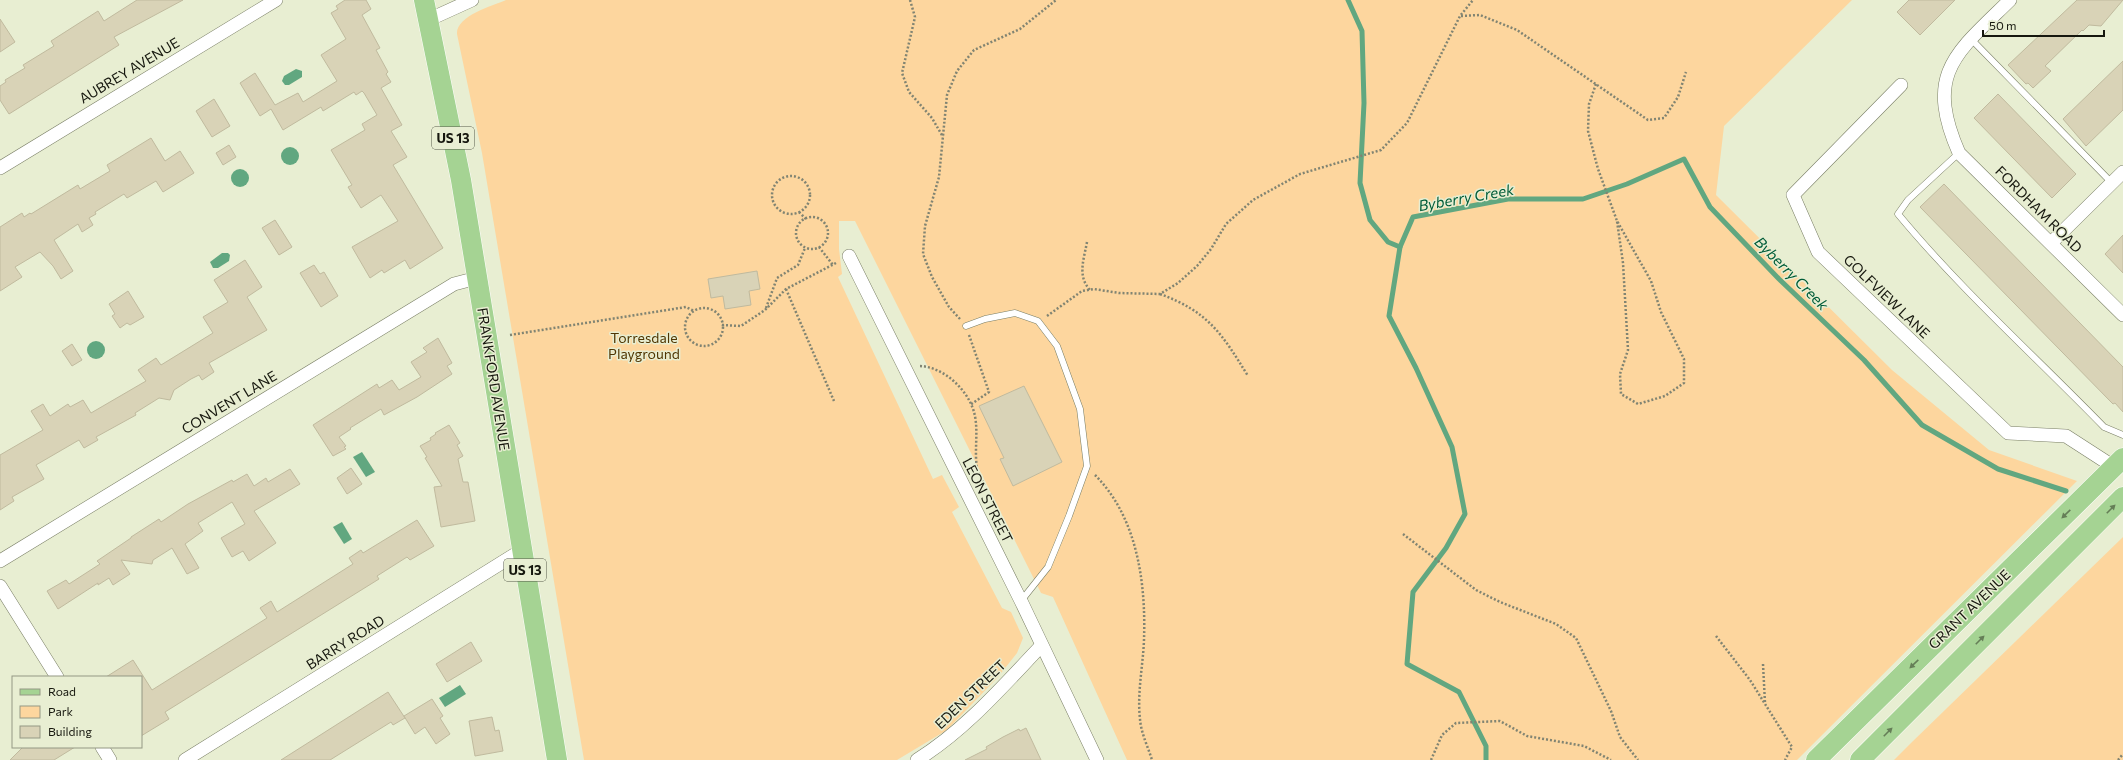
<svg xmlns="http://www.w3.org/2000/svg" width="2123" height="760" font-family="Commissioner,sans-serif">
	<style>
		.green { fill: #fdd69e }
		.water { fill: #61a780 }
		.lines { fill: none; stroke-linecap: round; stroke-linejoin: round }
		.stream { stroke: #61a780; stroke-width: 5 }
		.building { fill: #d9d3b7; stroke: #c0ba9e }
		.lane-casing { stroke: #797e65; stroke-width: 7 }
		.street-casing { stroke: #797e65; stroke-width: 14 }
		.primary-casing { stroke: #fff; stroke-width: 21 }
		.path { stroke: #818472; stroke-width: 2.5; stroke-dasharray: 2 2; stroke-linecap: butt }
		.lane { stroke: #fff; stroke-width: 6 }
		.street { stroke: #fff; stroke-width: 13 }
		.primary { stroke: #a5d393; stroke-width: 20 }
		.oneway { fill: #657e57 }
		.labels { text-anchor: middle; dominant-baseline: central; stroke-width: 3; stroke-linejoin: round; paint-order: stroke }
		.shield { fill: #e8eed2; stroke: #555849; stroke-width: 1 }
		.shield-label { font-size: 13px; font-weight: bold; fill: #16170e }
		.street-label { font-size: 14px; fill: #16170e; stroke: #e8eed2 }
		.park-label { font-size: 14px; fill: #513602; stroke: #e8eed2 }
		.water-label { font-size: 15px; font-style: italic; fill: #005c38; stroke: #e8eed2 }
	</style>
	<rect width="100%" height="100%" fill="#e8eed2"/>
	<!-- green -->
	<g class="green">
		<path d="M506,0H1852L1724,126L1716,195L1892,370L1989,450L2077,481L1797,760H1127L1053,597L1041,593L855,221H839V249L842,274L838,277L933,479L942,475L959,507L952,512L1002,608L1011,612L1023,638L1017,653L998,677L947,730L897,760H584L482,153L457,34C456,16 492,6 506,0Z"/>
		<path d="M2123,537V760H1894L1911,743Z"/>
	</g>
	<!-- water -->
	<g class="water">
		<path d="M296,69L302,71V77L289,85H285L282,81L284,76Z"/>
		<circle cx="290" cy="156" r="9"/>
		<circle cx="240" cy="178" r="9"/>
		<path d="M222,253H228L230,255L229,261L218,268H213L210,262Z"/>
		<circle cx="96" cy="350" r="9"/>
		<path d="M362,452L375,472L366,477L353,457Z"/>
		<path d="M342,522L352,539L344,544L333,527Z"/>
		<path d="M460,685L466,694L445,707L439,698Z"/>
	</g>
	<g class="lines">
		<!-- stream -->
		<g class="stream">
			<path d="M1348,0L1362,31L1364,103L1360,183L1370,220L1388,242L1400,247"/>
			<path d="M1486,760V746L1459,692L1407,664L1413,592L1446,548L1465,514L1452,447L1416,368L1389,316L1400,247L1413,217L1508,199H1583L1627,184L1684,159L1710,207L1779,279L1864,360L1922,425L1998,469L2066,491"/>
		</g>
	</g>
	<!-- building -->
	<g class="building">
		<path d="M137,0H183L114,37L119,45L9,114L0,100V86L6,82L5,80L25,68L23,65L54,46L51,41L98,11L104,21Z"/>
		<path d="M345,0H366L371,9L362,15L380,48L376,50L388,72L386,74L391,82L381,88L402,125L391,131L407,157L393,165L443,248L410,269L405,260L384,273L382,270L370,278L352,247L398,221L381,195L361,208L348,187L352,185L331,150L365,130L362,124L377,115L364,93L362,91L356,95L354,92L323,111L321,107L283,130L271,109L260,116L240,83L255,73L275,105L298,93L303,102L337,81L321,55L346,39L331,13L338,9L336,6Z"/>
		<path d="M1909,0H1955L1920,35L1897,12Z"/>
		<path d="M2077,0H2123L2101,26L2089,25L2083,31L2082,30L2045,66L2051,71L2033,88L2028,83L2026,84L2008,65Z"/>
		<path d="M0,19L15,42L0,52Z"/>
		<path d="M2123,61V110L2086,146L2063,119Z"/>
		<path d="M1998,94L2076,174L2052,198L1974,118Z"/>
		<path d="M214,99L230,126L212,137L196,111Z"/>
		<path d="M151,138L165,161L180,151L194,173L163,192L156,181L127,198L124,194L95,212L96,214L89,218L93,225L82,232L78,224L54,240L73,271L61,279L53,266L40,252L15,267L22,277L0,291V227L22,213L24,217L30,213L31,214L78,185L80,189L110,171L107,165Z"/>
		<path d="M229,145L236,157L223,165L216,153Z"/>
		<path d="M1944,184L2123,367V412L2115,403L2113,404L2110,401L1920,207Z"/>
		<path d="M275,220L292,247L279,255L262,228Z"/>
		<path d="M2123,235V273L2105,254Z"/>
		<path d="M245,260L262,287L247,297L267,330L209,363L214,372L202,380L199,375L191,379L174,390L170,400L159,398L135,413L136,415L96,437L98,440L84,448L79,440L36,465L44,479L12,497L14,501L0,510V455L43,430L31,411L43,404L50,416L68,404L70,407L83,400L91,413L146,381L138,370L156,358L161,365L213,333L203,317L228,302L214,280Z"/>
		<path d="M314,265L320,274L324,272L338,296L321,307L300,273Z"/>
		<path d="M757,271L760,289L749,291L751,305L725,309L723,296L711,298L708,279Z"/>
		<path d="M128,291L144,317L130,325L127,323L120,328L112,316L115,314L109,304Z"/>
		<path d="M438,338L452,363L447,366L452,374L417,397L384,415L381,409L350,428L351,429L339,437L346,446L344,447L346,449L333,456L313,425L377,384L379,388L392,380L399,390L421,377L411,362L427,352L423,348Z"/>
		<path d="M72,344L82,360L72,366L62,351Z"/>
		<path d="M1024,386L1062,462L1013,486L1000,459L1004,458L979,406Z"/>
		<path d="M449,425L460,443L457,445L463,456L458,459L463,482H468L475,521L441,527L434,487L442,486L425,458L427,457L420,446L431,440L430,438L436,434L435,433Z"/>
		<path d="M351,468L362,484L347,494L337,478Z"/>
		<path d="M290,469L300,484L254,511L276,543L249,561L243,551L232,557L221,538L245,524L232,502L198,523L203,531L185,544L199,568L187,574L172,548L153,560L152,564L121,560L130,574L113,585L109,578L98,585V583L58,609L47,591L66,580L69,584L100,564L97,561L131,538V537L159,519L161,522L188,504L232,480L233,482L247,474L254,486L266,478L268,482Z"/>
		<path d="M417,520L434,546L410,560L407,557L377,576L379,579L165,712L169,719L141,736V677H106L133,660L152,690L267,618L260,608L271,601L277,612L353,564L349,558L361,550L363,553Z"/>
		<path d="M471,642L482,661L447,682L436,664Z"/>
		<path d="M388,692L405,718L393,725L391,722L330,760H281Z"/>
		<path d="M432,699L443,716L440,718L450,734L436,744L425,727L415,734L404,716Z"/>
		<path d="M492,717L495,731L499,730L503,751L475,756L469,721Z"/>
		<path d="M1026,728L1041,760H965L987,749L986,747L1003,737L1019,729L1020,731Z"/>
		<path d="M23,747H75L54,760H10Z"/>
	</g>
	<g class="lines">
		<!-- lane casing -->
		<g class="lane-casing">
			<g id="lane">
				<path d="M1971,39L2112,183"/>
				<path d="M1959,153L1908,200L1898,214C1961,290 2035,356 2104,427L2123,435"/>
				<path d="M966,326L985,319L1015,313L1038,321L1057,346L1080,409L1087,466L1069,516L1048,567L1021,601"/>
			</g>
		</g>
		<!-- street casing -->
		<g class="street-casing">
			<g id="street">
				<path d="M2010,0C1956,53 1924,73 1959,153L2123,315"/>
				<path d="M428,20L472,0"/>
				<path d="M1901,85L1793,195L1818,252L2008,433L2066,436L2114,467"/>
				<path d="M0,168L276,0"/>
				<path d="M2051,243L2123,172"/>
				<path d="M849,256L1021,601L1097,760"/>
				<path d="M0,561L454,284L477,278"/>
				<path d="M0,586L57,677"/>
				<path d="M102,747L110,760"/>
				<path d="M185,760L522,550"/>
				<path d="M917,760C965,730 1002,687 1041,646"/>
			</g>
		</g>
		<!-- primary casing -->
		<g class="primary-casing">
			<g id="primary">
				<path d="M424,0L461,180L557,760"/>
				<path d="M1816,760L2123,458"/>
				<path d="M1860,760L2123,497"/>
			</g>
		</g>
		<!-- path -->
		<g class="path">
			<path d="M910,0L915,17L902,73L909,92L932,118L943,137"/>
			<path d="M1461,16L1480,15L1517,30L1648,120L1664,118L1678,97L1686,72"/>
			<path d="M1596,84L1589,104L1588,131L1598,169L1617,221L1651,281L1661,312L1684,359V383L1665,396L1638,404L1621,394L1620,374L1628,350L1623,263L1617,221"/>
			<circle cx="791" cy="195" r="19"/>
			<path d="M799,212L806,219"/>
			<circle cx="812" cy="233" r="16"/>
			<path d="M1087,242C1084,259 1077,276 1090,290"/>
			<path d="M819,247L833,265"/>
			<path d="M786,289L834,401"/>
			<path d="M1160,294C1209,312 1222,334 1248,376"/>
			<path d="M766,308L777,278L798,265L805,248"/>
			<circle cx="704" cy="327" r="19"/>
			<path d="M1047,316L1082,291L1094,289L1119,293L1160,294L1178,283L1197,266L1211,249L1226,224L1253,200L1300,174L1381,150L1407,123L1460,16L1473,0"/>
			<path d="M960,319L949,307L932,277L923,254L925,226L939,177L947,95L957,71L974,50L1020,29L1056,0"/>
			<path d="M722,325L741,326L765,310L786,289L836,263"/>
			<path d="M510,335L686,307L694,311"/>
			<path d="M969,335L989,392L970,405"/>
			<path d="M920,366C944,367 968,390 974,412C979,430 974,450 977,468C978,474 982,480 985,486"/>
			<path d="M1095,475C1137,517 1146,582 1144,640C1143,666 1137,693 1140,719C1141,733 1148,747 1152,760"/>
			<path d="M1403,534L1476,590L1500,602L1556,624L1576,638L1611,711L1620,737L1638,760"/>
			<path d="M1716,636L1750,680L1792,747L1785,760"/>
			<path d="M1763,664L1765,703"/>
			<path d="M1431,760L1442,735L1456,723L1500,721L1527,736L1584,746L1611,760"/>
			<path d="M2118,760L2123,754"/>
		</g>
		<!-- lane -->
		<use href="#lane" class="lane"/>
		<!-- street -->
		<use href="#street" class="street"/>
		<!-- primary -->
		<use href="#primary" class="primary"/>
	</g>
	<!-- one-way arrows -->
	<defs><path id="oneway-solid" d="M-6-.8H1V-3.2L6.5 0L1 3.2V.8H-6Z"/></defs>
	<g class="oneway">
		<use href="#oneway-solid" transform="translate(2111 509) rotate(-45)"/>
		<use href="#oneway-solid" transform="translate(2066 514) rotate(136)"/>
		<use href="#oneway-solid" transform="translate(1980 640) rotate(-45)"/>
		<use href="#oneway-solid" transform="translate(1914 664) rotate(136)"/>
		<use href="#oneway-solid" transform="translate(1888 732) rotate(-45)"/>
	</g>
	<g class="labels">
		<!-- shield labels -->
		<g class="shield">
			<rect x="432" y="127" width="42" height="22" rx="3"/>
			<rect x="504" y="559" width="42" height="22" rx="3"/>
		</g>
		<g class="shield-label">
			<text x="453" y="138">US 13</text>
			<text x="525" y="570">US 13</text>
		</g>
		<!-- street labels -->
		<g class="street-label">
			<text transform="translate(129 70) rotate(-31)">AUBREY AVENUE</text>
			<text transform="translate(2039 209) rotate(45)">FORDHAM ROAD</text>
			<text transform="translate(1887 296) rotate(44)">GOLFVIEW LANE</text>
			<text transform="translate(494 379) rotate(81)">FRANKFORD AVENUE</text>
			<text transform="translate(229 402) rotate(-31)">CONVENT LANE</text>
			<text transform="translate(988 500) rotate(63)">LEON STREET</text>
			<text transform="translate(1969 609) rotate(-44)">GRANT AVENUE</text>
			<text transform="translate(345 642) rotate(-32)">BARRY ROAD</text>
			<text transform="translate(970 694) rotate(-44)">EDEN STREET</text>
		</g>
		<!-- park labels -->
		<g class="park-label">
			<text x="644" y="337">Torresdale<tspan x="644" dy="16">Playground</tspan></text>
		</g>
		<!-- water labels -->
		<g class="water-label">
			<text transform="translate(1466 197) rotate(-10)">Byberry Creek</text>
			<text transform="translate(1792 273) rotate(45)">Byberry Creek</text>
		</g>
	</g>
	<!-- legend -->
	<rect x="12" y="676" width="130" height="72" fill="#e8eed2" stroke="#949884"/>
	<rect x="20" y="689" width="20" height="6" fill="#a5d393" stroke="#949884"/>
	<text x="48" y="696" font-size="12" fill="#16170e">Road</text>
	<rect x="20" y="706" width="20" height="12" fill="#fdd69e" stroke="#949884"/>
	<text x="48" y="716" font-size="12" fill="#16170e">Park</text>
	<rect x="20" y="726" width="20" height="12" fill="#d9d3b7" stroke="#949884"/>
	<text x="48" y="736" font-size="12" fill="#16170e">Building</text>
	<!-- scale -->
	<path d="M1983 30v6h121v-6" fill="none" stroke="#16170e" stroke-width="2"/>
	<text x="1989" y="30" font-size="12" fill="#16170e" stroke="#e8eed2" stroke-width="3" paint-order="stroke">50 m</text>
</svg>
